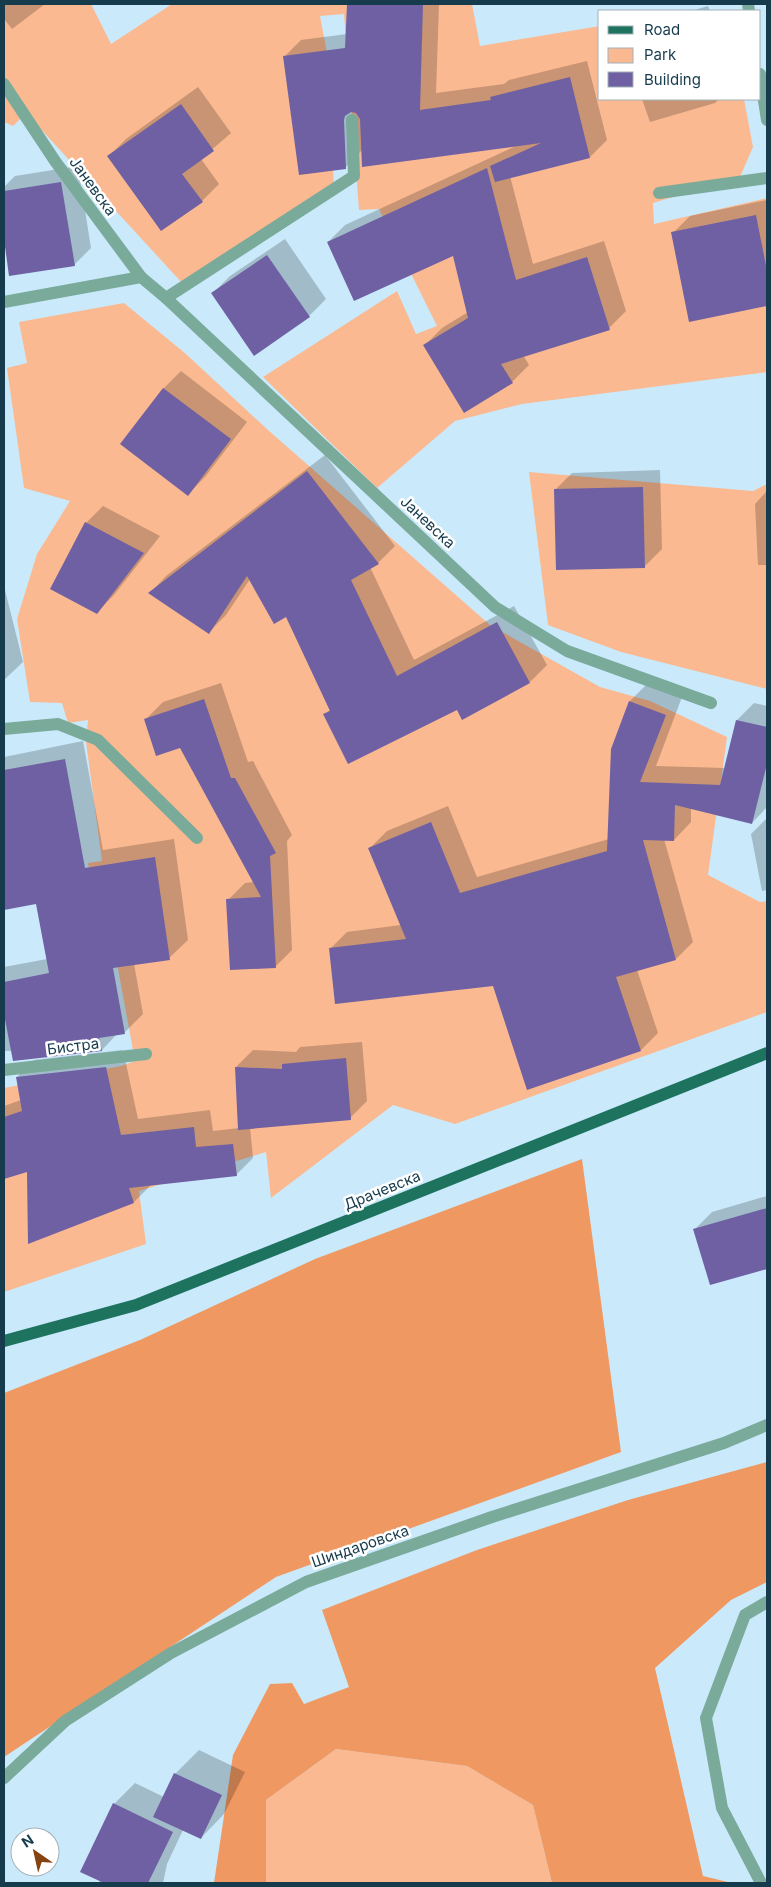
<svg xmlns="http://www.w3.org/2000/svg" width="771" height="1887" font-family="Inter,sans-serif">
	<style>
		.green { fill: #fab991 }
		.forest { fill: #f09861 }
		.shadow { fill: #0003 }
		.building { fill: #6e60a3 }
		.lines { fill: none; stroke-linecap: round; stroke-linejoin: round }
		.minor { stroke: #79aa9a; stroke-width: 12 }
		.major { stroke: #1e735e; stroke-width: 12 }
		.labels { text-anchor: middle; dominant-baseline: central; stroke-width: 5; stroke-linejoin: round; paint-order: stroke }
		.street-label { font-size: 15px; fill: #163b4d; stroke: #fff }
	</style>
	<rect width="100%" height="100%" fill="#caeafc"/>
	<!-- green -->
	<g class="green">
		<path d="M4,4H91L111,44L172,4H472L480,46L600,26V99H744L753,147L740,177L653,203L654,224L767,198V372L522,404L455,421L377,488L263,377L397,291L416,334L437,326L379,209L359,210L344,14L320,16L330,69L334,195L183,284L26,113L13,126L4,122Z"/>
		<path d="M124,303L186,354L268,430L490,625L600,687L650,701L727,737L708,875L760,902L767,901V1012L455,1124L393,1105L271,1198L266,1152L139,1191L146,1244L4,1292V1088L121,1066L135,1061L117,963L106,965L88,863L102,861L86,742L88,720L68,723L62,703L30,702L17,619L37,554L70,501L24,488L7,368L27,363L19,322Z"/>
		<path d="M529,472L753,491L767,484V689L621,652L548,625Z"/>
		<path d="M336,1749L467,1766L533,1805L552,1883H266V1800Z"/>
	</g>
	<!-- forest -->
	<g class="forest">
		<path d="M582,1159L621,1452L276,1577L4,1757V1393L140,1340L315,1259Z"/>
		<path d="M767,1462V1582L731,1600L655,1668L703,1876L732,1883H552L533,1805L467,1766L336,1749L266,1800V1883H214L233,1755L270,1684L292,1683L304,1704L349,1687L322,1610L477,1550L628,1500Z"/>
	</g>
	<!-- shadow -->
	<g class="shadow">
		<path d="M4,4H45L12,29L4,19Z"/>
		<path d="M348,4H439L436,93L504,84L509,80L587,61L607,140L590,157L510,176L533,264L604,241L626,311L609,328L523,355L529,365L512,382L425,345L442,328L468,312L454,254L328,242L345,225L518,145L362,150L345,168L284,57L301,40L347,34Z"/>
		<path d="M708,6L710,11H691Z"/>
		<path d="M198,87L231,133L201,159L219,184L202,201L109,156L126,139Z"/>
		<path d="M642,99H719L715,103L650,122Z"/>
		<path d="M78,166L91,248L74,265L11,275L4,231V187L15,176Z"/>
		<path d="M767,200V304L690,320L673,233L690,216Z"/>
		<path d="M285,239L326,299L309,316L213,293L230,276Z"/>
		<path d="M181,371L247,422L205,477L188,494L122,444L164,388Z"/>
		<path d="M325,455L395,546L378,563L370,567L414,660L514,606L547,665L530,682L463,718L458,709L325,714L331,709L286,615L250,579L226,615L209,632L150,593L166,576Z"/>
		<path d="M660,470L662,549L645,566L555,490L572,473Z"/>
		<path d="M767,491V565H758L755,504Z"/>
		<path d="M103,506L160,536L114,595L97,612L86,523Z"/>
		<path d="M4,586L23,662L4,680Z"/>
		<path d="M221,683L248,762L253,761L292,835L287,841L292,950L275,967L228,900L245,883L254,882L181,746L146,719L163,702Z"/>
		<path d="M647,684L682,697L656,766L725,768L737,720L754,703L767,706V807L752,823L691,808V822L674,840L664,839L693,942L676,959L637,970L658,1033L641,1050L494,985L330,949L347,932L401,925L370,848L387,831L448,806L477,877L609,839L612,749L630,701Z"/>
		<path d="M83,741L103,850L174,839L188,940L169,958L134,964L143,1014L124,1033L117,1034L102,1050L4,1051V967L47,959L37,903L4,909V757Z"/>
		<path d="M767,818V890L762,891L751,834Z"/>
		<path d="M362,1042L367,1101L350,1118L250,1127L253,1158L236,1175L152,1184L134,1202L28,1170L4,1178V1106L21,1100L17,1077L34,1060L123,1050L138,1119L210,1110L213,1131L239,1128L236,1067L253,1050L296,1052L300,1047Z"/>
		<path d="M767,1196V1267L710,1283L695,1229L712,1212Z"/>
		<path d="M199,1750L245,1772L224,1814L201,1838L183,1830L167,1864L163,1883H99L114,1804L135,1783L164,1797L175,1774Z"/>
	</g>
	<!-- building -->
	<g class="building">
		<path d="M347,4H423L420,110L491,100L490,97L570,77L590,158L495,182L490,166L541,143L362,167L360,119L356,113L351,112L345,116L344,120L346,169L299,175L283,56L345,48Z"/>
		<path d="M181,104L214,151L182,174L203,202L161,231L107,156Z"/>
		<path d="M487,168L516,280L587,257L610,330L501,364L513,383L464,413L423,345L468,318L453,256L354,301L327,242Z"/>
		<path d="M61,182L75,266L9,276L4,239V191Z"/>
		<path d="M756,215L767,271V306L689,322L671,232Z"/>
		<path d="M267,255L310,317L254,356L211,293Z"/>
		<path d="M163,388L231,439L188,496L120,444Z"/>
		<path d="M307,471L379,564L351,580L397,676L497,622L530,683L462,720L457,710L348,764L323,714L330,711L286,617L274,624L247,576L209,634L148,593Z"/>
		<path d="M643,487L645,568L556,570L554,489Z"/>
		<path d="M85,522L144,553L97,614L50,589Z"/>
		<path d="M204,699L231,778H235L276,853L270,856L276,968L230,970L226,899L261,897L180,748L156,756L144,719Z"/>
		<path d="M629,701L666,715L640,782L720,785L736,720L767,727V764L752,824L675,805L674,841L643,840L676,960L616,977L641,1051L527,1090L493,986L335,1004L329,948L406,939L368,848L431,822L460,893L607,851L611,749Z"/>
		<path d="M65,759L85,868L155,857L170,960L113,968L125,1034L99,1038L102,1051L13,1061L4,1014V982L49,973L36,904L4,910V770Z"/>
		<path d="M346,1058L351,1120L238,1130L235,1067L282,1069V1064Z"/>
		<path d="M106,1067L121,1135L194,1127L196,1147L233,1144L237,1176L129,1188L134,1203L28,1244L27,1172L4,1179V1117L22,1111L16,1077Z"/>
		<path d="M767,1208V1269L710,1285L693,1229Z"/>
		<path d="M174,1773L222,1795L201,1839L153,1817Z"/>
		<path d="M113,1803L173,1832L148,1883H104L80,1872Z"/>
	</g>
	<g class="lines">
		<!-- minor -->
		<g class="minor">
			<path d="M748,4L749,11"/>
			<path d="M760,74L767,120"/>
			<path d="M4,84L55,161L141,277L166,298L495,607L567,651L711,703"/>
			<path d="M659,193L767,178"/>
			<path d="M166,298L354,176L352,120"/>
			<path d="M4,302L141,277"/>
			<path d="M4,729L58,724L98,740L197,838"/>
			<path d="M4,1070L146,1054"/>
			<path d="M4,1778L65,1721L171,1653L306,1582L492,1517L724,1443L767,1425"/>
			<path d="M761,1883L722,1808L706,1718L745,1615L767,1602"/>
		</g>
		<!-- major -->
		<path class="major" d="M4,1341L136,1305L767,1053"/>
	</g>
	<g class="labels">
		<!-- street labels -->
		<g class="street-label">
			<text transform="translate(93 186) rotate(54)">Јаневска</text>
			<text transform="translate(428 522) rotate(43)">Јаневска</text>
			<text transform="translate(73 1046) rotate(-7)">Бистра</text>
			<text transform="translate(382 1190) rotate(-22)">Драчевска</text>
			<text transform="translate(360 1546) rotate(-19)">Шиндаровска</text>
		</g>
	</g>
	<!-- border -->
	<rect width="771" height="1887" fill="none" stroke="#163b4d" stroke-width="10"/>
	<!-- legend -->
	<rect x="598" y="10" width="162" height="90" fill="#ffffff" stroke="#a2b1b8"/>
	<rect x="608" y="26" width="25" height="8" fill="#1e735e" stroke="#a2b1b8"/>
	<text x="644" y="35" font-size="15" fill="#163b4d">Road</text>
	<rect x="608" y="48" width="25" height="15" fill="#fab991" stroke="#a2b1b8"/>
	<text x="644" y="60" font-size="15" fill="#163b4d">Park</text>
	<rect x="608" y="72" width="25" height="15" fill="#6e60a3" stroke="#a2b1b8"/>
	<text x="644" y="85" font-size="15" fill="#163b4d">Building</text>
	<!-- north arrow -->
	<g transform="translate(35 1852) rotate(326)"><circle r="24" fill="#ffffff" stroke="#a2b1b8"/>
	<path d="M0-4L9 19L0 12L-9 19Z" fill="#854311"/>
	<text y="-8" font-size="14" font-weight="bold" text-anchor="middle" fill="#163b4d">N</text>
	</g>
</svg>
